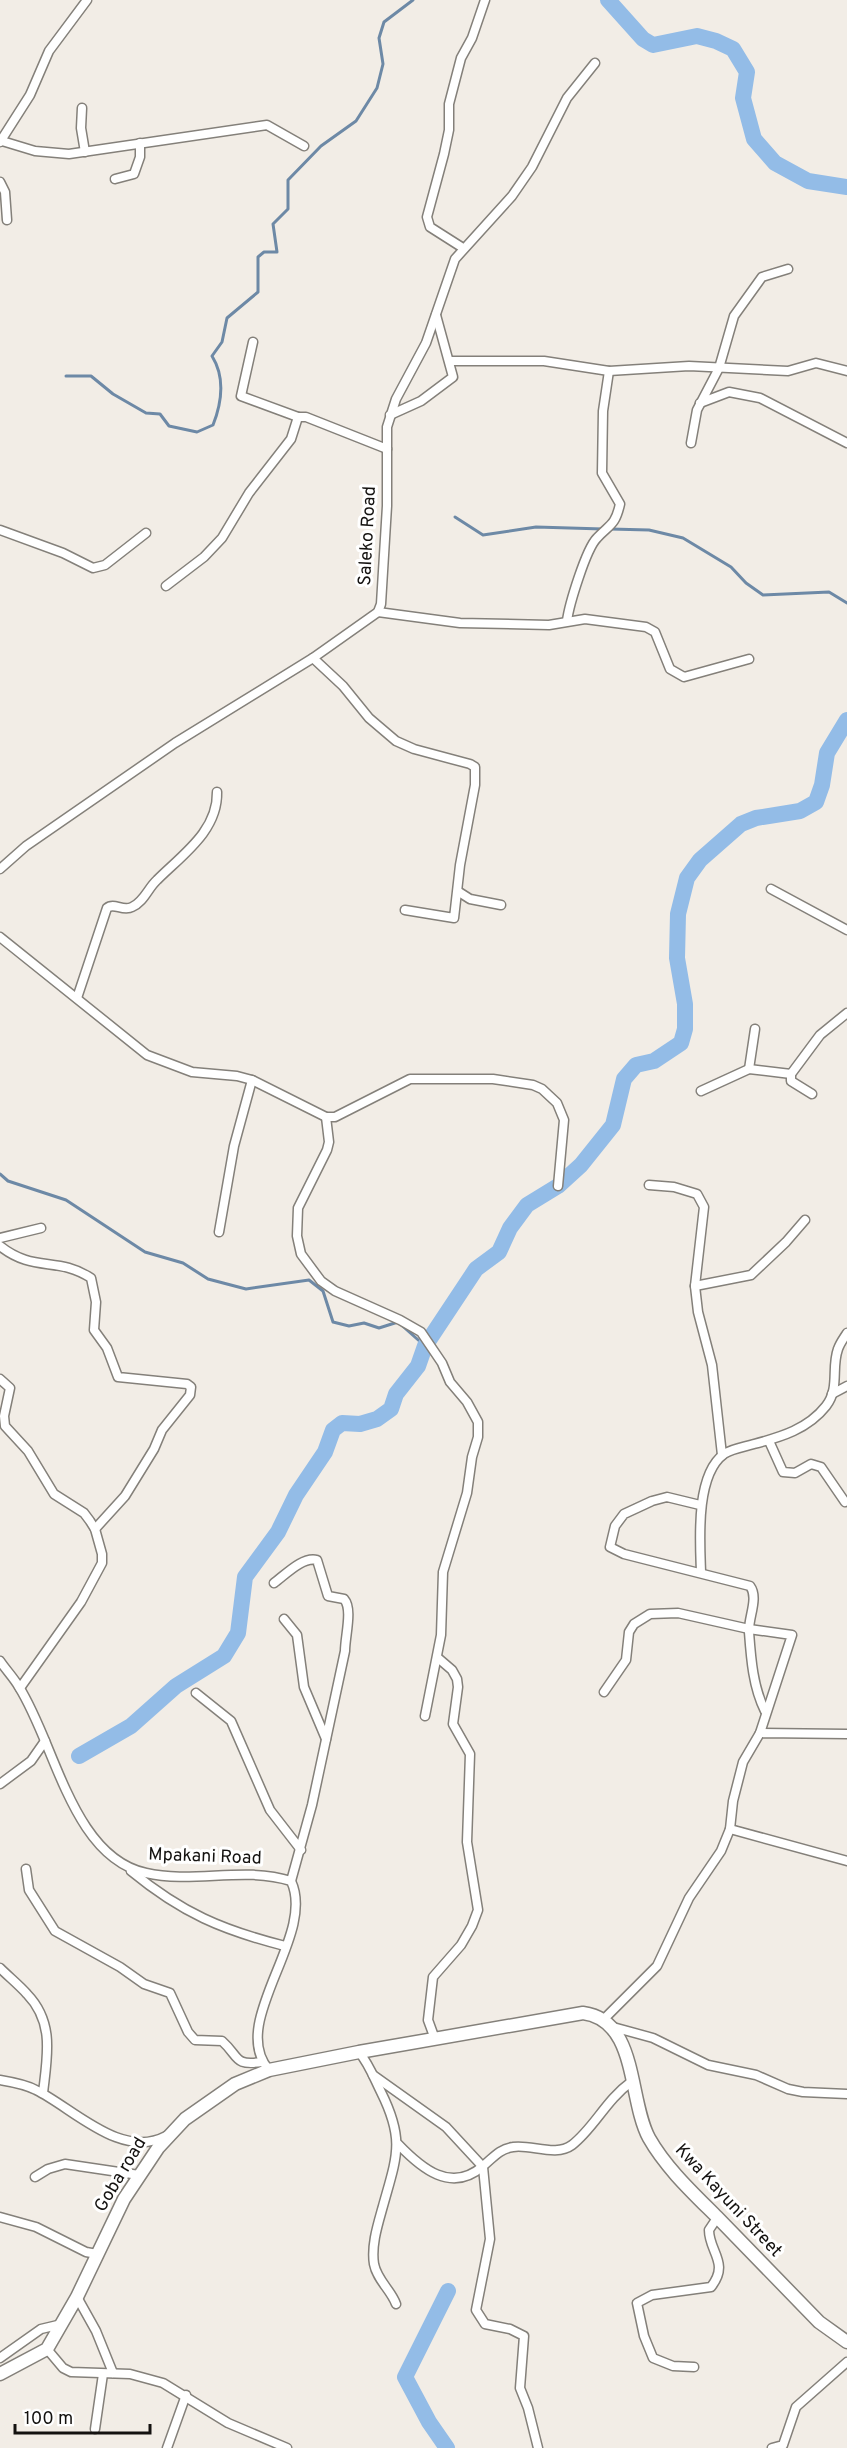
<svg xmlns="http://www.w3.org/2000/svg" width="847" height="2448" font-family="Overpass,sans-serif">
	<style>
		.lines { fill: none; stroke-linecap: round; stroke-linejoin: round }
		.stream { stroke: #6d89a6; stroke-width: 3 }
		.river { stroke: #93bce7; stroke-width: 16 }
		.street-casing { stroke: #84807a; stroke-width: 11 }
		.secondary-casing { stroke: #84807a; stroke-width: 15 }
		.street { stroke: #fff; stroke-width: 8 }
		.secondary { stroke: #fff; stroke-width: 12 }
		.labels { text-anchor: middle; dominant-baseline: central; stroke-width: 6; stroke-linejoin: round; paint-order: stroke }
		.street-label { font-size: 18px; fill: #141210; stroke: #fff }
	</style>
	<rect width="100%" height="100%" fill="#f2ede6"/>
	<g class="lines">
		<!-- stream -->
		<g class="stream">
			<path d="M66,376H91L113,394L146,413L160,414L169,426L197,432L213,425C222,402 225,377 212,356L222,342L227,318L258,292V257L264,252H277L273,224L288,209V180L321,146L356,121L377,88L383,64L379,38L384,22L413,0"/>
			<path d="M455,517L483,535L536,527L603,529"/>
			<path d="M610,529L649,530L683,538L731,567L746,583L763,595L829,592L847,603"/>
			<path d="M0,1174L8,1181L66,1200L145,1252L183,1263L208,1279L246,1289L309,1280L323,1291L333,1322L349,1326L364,1323L379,1328L398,1322L425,1346"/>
		</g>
		<!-- river -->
		<g class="river">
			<path d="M608,0L643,39L653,45L697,36L716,41L733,49L747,72L743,98L754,139L775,163L808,181L847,187"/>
			<path d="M79,1756L131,1726L176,1686L224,1656L238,1633L245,1577L278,1532L296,1495L325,1452L333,1430L342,1423L360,1424L377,1419L391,1409L396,1394L418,1366L425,1346L476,1269L499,1252L510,1228L527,1205L558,1186L581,1165L613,1125L624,1079L636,1065L654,1061L681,1043L685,1029V1004L677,958L678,914L687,878L700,860L741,824L756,818L800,811L816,802L822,785L827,753L847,720"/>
			<path d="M447,2448L429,2422L405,2377L448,2291"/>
		</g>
		<!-- street casing -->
		<g class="street-casing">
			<g id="street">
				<path d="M82,108L81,128L85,152"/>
				<path d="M2,141L35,151L69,154L267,125L304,146"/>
				<path d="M0,142L30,95L49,51L87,0"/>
				<path d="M115,179L134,174L140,157V143"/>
				<path d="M0,182L5,192L7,220"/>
				<path d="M463,248L430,227L427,217L444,154L449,130V104L461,58L472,38L485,0"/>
				<path d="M253,342L241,396L298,417"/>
				<path d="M450,361H544L609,371L689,366L788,371L816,363L847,371"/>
				<path d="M700,403L729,392L760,398L847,443"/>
				<path d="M390,415L421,401L453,377L436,315"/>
				<path d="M691,443L697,410L719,368L734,316L762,277L788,269"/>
				<path d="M0,530L63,553L93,568L105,565L146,533"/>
				<path d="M166,586L204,557L222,538L249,493L291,439L298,417H306L387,449"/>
				<path d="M378,612L460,623L549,625L585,619L646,627L655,632L670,669L684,677L749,659"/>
				<path d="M567,621C569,605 586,549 597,538C610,524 615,526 620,504L602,473L603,411L609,371"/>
				<path d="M313,658L343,686L369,718L396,741L414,749L470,764L475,767V785L460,865L454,918L405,910"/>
				<path d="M0,869L26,846L175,743L313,658L378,612L381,604L387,506V427L396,399L426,343L455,259L512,196L532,167L567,98L595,63"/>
				<path d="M771,889L847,930"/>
				<path d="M459,892L470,899L501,905"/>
				<path d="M0,937L147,1055L192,1072L237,1076L252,1080L326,1117H335L410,1079H493L533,1085L542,1089L557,1103L564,1120L558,1186"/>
				<path d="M77,998L107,908C114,902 123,912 132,907C144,902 148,888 157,880C182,855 218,831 217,792"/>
				<path d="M749,1069L755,1029"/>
				<path d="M701,1091L749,1069L791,1074"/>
				<path d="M812,1094L791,1081V1074L820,1035L847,1013"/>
				<path d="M326,1117L329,1142L327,1150L298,1208L297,1236L301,1254L321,1281L335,1291L400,1320L421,1332L442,1363L450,1382L467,1402L478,1422V1437L472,1457L467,1493L443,1572L441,1635L425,1716"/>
				<path d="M649,1185L674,1187L697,1194L704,1207L695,1286L698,1312L712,1365L722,1455"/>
				<path d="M219,1232L234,1146L252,1080"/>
				<path d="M0,1238L41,1228"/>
				<path d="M0,1246C34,1273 57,1256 91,1278L96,1302L94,1330L107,1348L118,1377L187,1384L191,1387L190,1395L162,1430L154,1449L125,1496L95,1529"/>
				<path d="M695,1286L751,1275L786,1242L805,1220"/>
				<path d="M0,1379L10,1388L4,1416L5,1426L28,1451L54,1494L84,1513L90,1521L95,1529L102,1554V1563L81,1602L20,1688"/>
				<path d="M832,1394L847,1386"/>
				<path d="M769,1441L783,1472L795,1473L811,1464L821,1467L845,1502"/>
				<path d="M700,1505L667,1497L652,1501L624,1514L615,1526L610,1547L624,1554L750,1586C759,1598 748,1618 749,1632C751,1659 753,1687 765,1711"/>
				<path d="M701,1572C700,1542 695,1475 724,1454C733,1448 744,1447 754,1444C781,1437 808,1429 826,1406C840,1388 831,1368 838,1349C840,1343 844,1338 847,1333"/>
				<path d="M274,1583C285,1575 303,1556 317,1560L328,1596L344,1599C353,1609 345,1636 345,1651L312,1805L291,1881"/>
				<path d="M284,1619L297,1635L304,1687L326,1739"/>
				<path d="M0,1661C6,1670 14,1678 19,1687C55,1743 72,1857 146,1873C193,1884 245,1866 291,1881C317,1936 227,2022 269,2070"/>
				<path d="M604,1692L626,1660L629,1632L634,1624L650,1614L678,1613L749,1629L792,1635L760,1733"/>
				<path d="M196,1693L231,1721L270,1810L301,1850"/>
				<path d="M0,1784L31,1761L45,1741"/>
				<path d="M730,1829L847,1861"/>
				<path d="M26,1869L29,1890L55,1931L120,1967L144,1984L170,1993L188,2032L195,2040L222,2041C240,2057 233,2066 262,2062"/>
				<path d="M131,1871C182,1913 222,1930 285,1946"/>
				<path d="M0,1968C9,1977 19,1985 27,1994C55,2023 47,2057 43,2093"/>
				<path d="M604,2019L657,1966L689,1898L721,1851L730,1829L733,1801L743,1762L760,1733L847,1734"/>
				<path d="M613,2027L653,2038L708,2065L756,2075L788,2089L803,2092L847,2094"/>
				<path d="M435,2039L428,2020L433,1977L461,1945L472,1926L478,1910L467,1842L470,1754L453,1724L458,1687L457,1679L452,1670L438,1658"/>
				<path d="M359,2052C369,2064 374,2078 381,2092C405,2140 397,2156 383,2206C378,2224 371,2245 374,2264C377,2280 391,2290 396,2304"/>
				<path d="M373,2075L446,2127L483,2167L490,2239L476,2310L485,2324L510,2329L524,2336L520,2388L528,2408L538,2448"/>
				<path d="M0,2080C12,2082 25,2084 36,2090C73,2108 121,2160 166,2136"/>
				<path d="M398,2144C421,2168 451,2194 483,2166C493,2158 499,2149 513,2147C531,2144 556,2157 572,2145C594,2128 606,2100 631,2082"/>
				<path d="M35,2177L48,2169L65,2164L139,2175"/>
				<path d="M0,2217L36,2227L86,2252L97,2254"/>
				<path d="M77,2297L96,2331L113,2373"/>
				<path d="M47,2349L63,2368L71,2372L130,2374L163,2383L228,2423L287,2448"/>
				<path d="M0,2358L41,2329L62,2324"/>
				<path d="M694,2367L673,2366L653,2358L644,2336L637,2303L652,2295L711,2287C730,2263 709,2252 709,2230L717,2218"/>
				<path d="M95,2429L103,2374"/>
				<path d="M167,2448L186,2395"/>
				<path d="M772,2448L783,2445L796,2407L847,2362"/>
			</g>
		</g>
		<!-- secondary casing -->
		<g class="secondary-casing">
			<path id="secondary" d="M0,2374L47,2349L77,2297L124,2199L158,2148L185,2119L235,2084L269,2070L359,2052L583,2013C638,2020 628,2099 649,2138C666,2168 693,2193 717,2217C751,2252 785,2287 819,2322L847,2342"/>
		</g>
		<!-- street -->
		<use href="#street" class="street"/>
		<!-- secondary -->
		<use href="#secondary" class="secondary"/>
	</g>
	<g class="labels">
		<!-- street labels -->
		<g class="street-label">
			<text transform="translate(368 536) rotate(-87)">Saleko Road</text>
			<text transform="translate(205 1857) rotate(2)">Mpakani Road</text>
			<text transform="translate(121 2175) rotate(-59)">Goba road</text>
			<text transform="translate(728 2201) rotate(47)">Kwa Kayuni Street</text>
		</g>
	</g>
	<!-- scale -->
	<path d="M15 2424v9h135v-9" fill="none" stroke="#141210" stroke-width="3"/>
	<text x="24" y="2424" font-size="18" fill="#141210" stroke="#ffffff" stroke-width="4.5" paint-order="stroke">100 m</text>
</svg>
